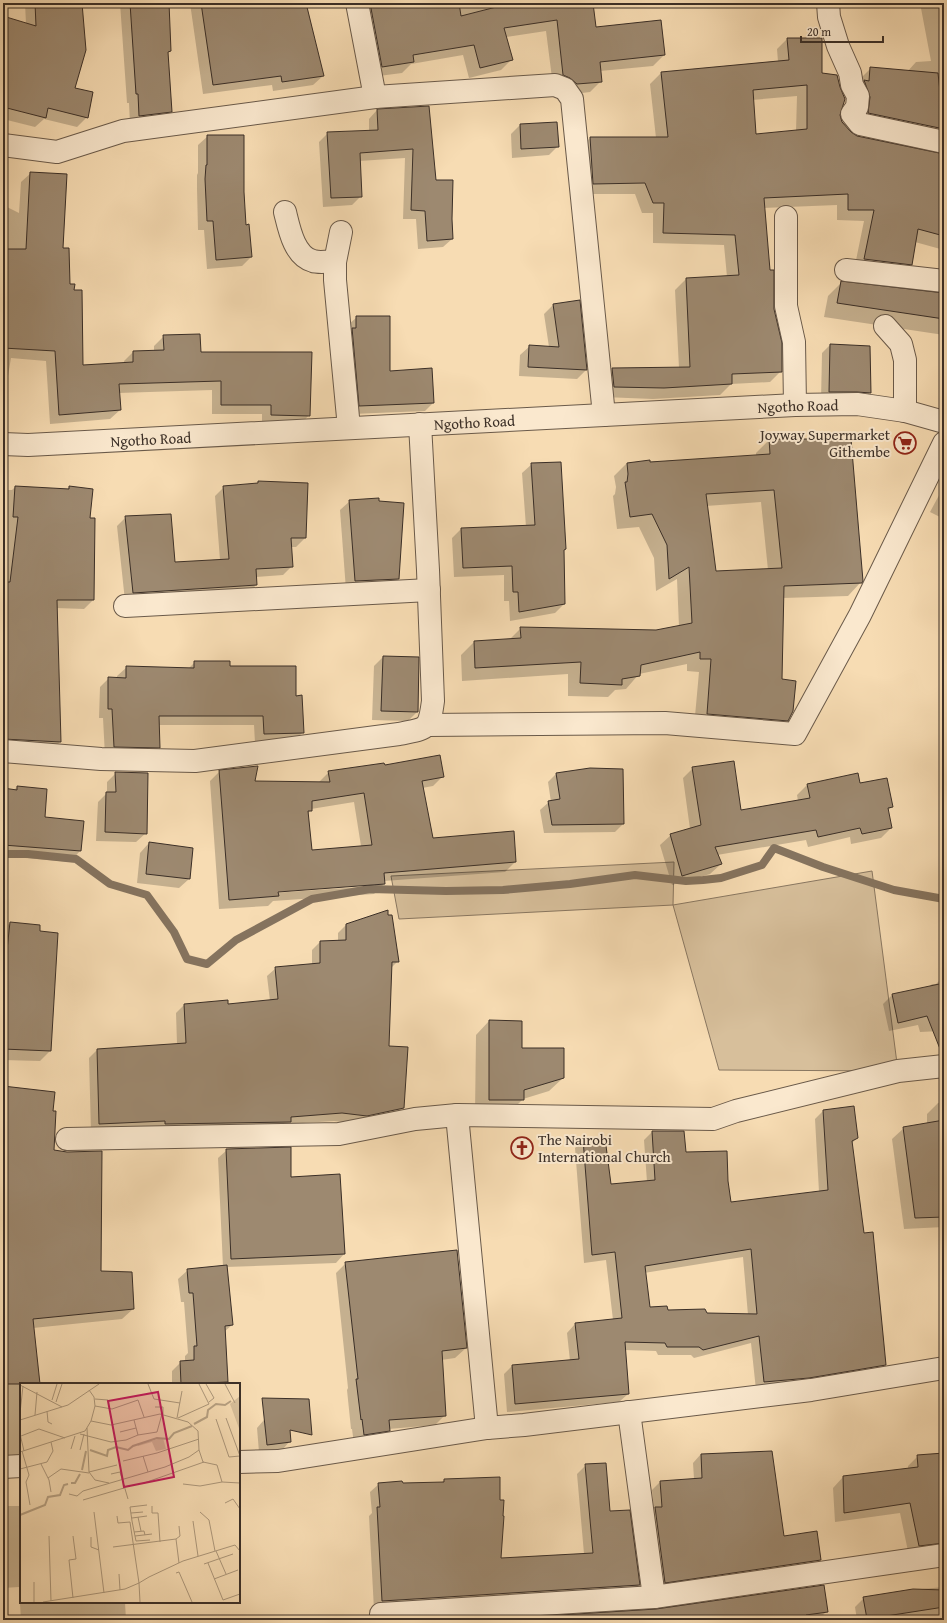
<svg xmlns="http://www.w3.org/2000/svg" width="947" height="1623" font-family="'Gentium Book Plus',serif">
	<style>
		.green { fill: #d7bf9b; stroke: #897761 }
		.shadow { fill: #0003; fill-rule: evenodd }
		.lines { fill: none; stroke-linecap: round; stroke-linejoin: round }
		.stream { stroke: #85735e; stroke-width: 8 }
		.building { fill: #9d8970; stroke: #3b2f27; fill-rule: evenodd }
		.minor-casing { stroke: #6a5a4a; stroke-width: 24 }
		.minor { stroke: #fae8ce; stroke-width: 22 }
		.labels { text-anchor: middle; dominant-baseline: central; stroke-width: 4; stroke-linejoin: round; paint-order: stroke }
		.street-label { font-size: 15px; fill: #3b2f27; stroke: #fae8ce }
		.poi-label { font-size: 15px; fill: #3b2f27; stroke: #fae8ce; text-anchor: end }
		.inset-river { fill: none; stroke: #b7a183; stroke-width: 2 }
		.inset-road { fill: none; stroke: #ac977b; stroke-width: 1 }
		.view { fill: #c2185b; fill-opacity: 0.15; stroke: #c2185b; stroke-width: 2 }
		.inset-edge { fill: none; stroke: #3b2f27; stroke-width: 2 }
	</style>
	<rect width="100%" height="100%" fill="#f7dcb3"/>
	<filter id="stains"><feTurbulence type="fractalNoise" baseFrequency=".005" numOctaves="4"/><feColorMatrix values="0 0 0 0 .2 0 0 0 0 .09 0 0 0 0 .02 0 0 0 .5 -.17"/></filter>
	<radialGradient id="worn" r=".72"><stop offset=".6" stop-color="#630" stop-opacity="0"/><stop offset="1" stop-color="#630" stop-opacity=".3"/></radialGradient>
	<!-- green -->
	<path class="green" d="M674,862L673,905L872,871L898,1071L719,1070L673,905L399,919L391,876Z"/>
	<!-- shadow -->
	<g class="shadow">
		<path d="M25,3H81L74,89L87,117L77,127L44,119L35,127L3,119V17L26,24Z"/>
		<path d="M120,3H168L170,51L167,53L171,111L161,121L130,125L129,103H127Z"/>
		<path d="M190,3H307L305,5L323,76L313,85L273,91L272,85L203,94Z"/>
		<path d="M356,3H592L595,28L664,55L653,66L600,71L601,81L590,92L566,95L553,86L546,31L506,37L512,59L501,70L469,78L463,55L411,64L402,73L371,77Z"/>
		<path d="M920,3H944V147L857,124L860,79L871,68L907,72L916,62L931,61Z"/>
		<path d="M787,39L821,74L841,122L850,133L857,137L944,155V250L915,242L911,264L900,275L854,270L864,221L837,220V205L763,208L773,309L781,371L770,382L731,384L720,395L653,399L603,397L601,380L612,369L679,368L675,290L686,279L727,277L724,245L653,243V213H642L635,194H583L579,149L590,138H656L650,84L661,73L778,62L777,49ZM797,96L796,131L756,135L752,100Z"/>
		<path d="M429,107L435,181L451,219L452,239L443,247L418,249L416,219H403L405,158L359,161L361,196L352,205L323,207L319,142L328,133L369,131V119L377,110Z"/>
		<path d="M520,125L558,146L549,155L512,158L511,134Z"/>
		<path d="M208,136L243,192L245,226L251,257L242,266L207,269L204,230H198L197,189V175L198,173V145Z"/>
		<path d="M31,173L62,249L69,285L73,291L82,366L124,363V361L133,352L154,351V346L164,336L200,353L309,415L300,425L262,424V414H212V390L118,393L120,410L110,419L50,424L46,361L11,358L3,406V205L19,213L21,182Z"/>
		<path d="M842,282L944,294V335L824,317L828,296Z"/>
		<path d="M553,305L586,370L577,379L519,376L520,355L530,346L549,347L544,314Z"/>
		<path d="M357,317L389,372L433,403L425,411L352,414L348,325Z"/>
		<path d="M830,345L869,347L870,393L862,401L821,400L822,353Z"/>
		<path d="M769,440L861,582L848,596L783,598L781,680L787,720L774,733L694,727L699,672L687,671V664L639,674L626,689L615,690L608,697L568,696V674L462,681L461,655L474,642L509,640L521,628L656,631L679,627L677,579L656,591L654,558L639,527L617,529L613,496L615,494L616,487L614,476L627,463L756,456V453ZM761,502L768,570L715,572L706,506Z"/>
		<path d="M532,464L565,549L563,551L564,604L555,613L510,621L509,601H504V575L454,577L452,538L461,529L526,527L522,473Z"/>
		<path d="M258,482L305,538L296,547H291L292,566L283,575L256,577V585L248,594L125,601L117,526L126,517L174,563L220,560L215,496L224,487L256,484Z"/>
		<path d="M944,486V519L930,512Z"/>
		<path d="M15,487L67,490L69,487L89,519L93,600L84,609L56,608L60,742L51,751L3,748V490H12Z"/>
		<path d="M350,501L398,579L389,588L346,590L340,510Z"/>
		<path d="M383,657L418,658L417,712L408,721L372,720L374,666Z"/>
		<path d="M195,662L295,697L303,732L294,741L255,743L254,725H158L159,747L150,757L105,756L103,718H99L100,687L109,678H117V676L127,667L189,668Z"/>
		<path d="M384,766L443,776L433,786L422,788L432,839L515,862L505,872L384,881V884L374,894L273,901L268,906L219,909L210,781L220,771L254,782H319L329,772ZM354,802L361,846L311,851L308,814L311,809ZM375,884V886L273,893V891Z"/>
		<path d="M693,768L740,811L798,801L797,795L807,785L857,774L859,784L892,807L887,811L891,828L881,838L851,844L850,837L808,847L806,840L717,855L721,864L710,874L672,885L660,845L671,835L690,829L683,778Z"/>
		<path d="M590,769L623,824L615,832L544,833L540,810L549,802H551L548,782L556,774Z"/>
		<path d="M116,773L146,833L136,842L96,841L98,802L107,793V782Z"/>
		<path d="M17,787L44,818L83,822L80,851L70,862L3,856V789L14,790Z"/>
		<path d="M149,843L192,849L189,879L179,888L137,883L140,853Z"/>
		<path d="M10,923L50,1051L40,1061L3,1060V930Z"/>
		<path d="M346,925L398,961L391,968L388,1047L403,1108L395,1116L358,1124L334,1121L288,1124L91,1132L89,1058L97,1050L177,1044L176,1013L184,1005L227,1001L228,1006L270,1001L267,976L276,968L312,965V950L320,942L338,941V933Z"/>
		<path d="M944,976V1040L940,1031L920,1032L918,1025L889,1031L883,1004L892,995L929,987L932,984H936Z"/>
		<path d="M489,1021L521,1049L563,1078L549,1091L523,1099L509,1113H475L476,1035Z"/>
		<path d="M3,1087L52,1112L53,1151L100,1272L133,1309L122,1319L33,1328L39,1384H21V1457L6,1459V1456H3Z"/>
		<path d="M944,1102V1227L904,1229L892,1139L904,1128L927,1124V1114L938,1103Z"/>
		<path d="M823,1111L857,1138L851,1144L863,1234L885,1364L877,1373L756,1390L751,1343L694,1358L691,1355H658L656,1351L624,1350L628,1394L619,1402L507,1412L504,1374L512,1366L570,1361L567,1333L575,1324L613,1320L606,1260L584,1263L575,1148L583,1140L610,1185L647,1182L644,1140L652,1132L727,1181L730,1204L819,1192L815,1119ZM743,1257L748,1315L706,1314L649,1308L644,1273Z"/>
		<path d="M227,1150L290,1178L344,1254L336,1263L226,1267L232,1325L224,1332L227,1382L225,1384H172V1371L181,1362H185V1356L188,1353L184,1302H181L178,1279L188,1270L223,1267L218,1158Z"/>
		<path d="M346,1263L466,1348L455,1358L441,1360L445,1415L435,1425L389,1429V1430L379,1441L354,1444L352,1429H351L347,1390L348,1388L336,1273Z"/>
		<path d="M264,1420L290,1441L283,1449L259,1452L257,1428Z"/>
		<path d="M701,1454L783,1537L820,1560L812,1568L657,1591L647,1517L654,1510L652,1490L660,1482L694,1479L693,1463Z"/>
		<path d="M944,1454V1557L909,1556L900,1513L835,1522L833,1488L843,1477L908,1470V1466L918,1456Z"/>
		<path d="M586,1465L609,1512L639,1585L630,1594L374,1610L369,1516L372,1513L370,1492L379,1484L441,1483L444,1480L499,1559L584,1554L577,1474Z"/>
		<path d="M4,1506H21V1602H125L126,1620H21L19,1587L3,1588V1507Z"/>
		<path d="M944,1587V1620H857L855,1607L864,1598L911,1590Z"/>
		<path d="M656,1610L827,1611L818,1620H512Z"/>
	</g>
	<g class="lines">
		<!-- stream -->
		<path class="stream" d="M3,854H28L76,859L110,884L147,895L174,932L187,959L207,964L236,940L312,899L370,889L446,891L503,890L570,884L635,875L686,881L703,880L721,878L762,865L774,848L823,867L894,890L944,899"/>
	</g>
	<!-- building -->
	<g class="building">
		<path d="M35,3H82L86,50L75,88L93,92L88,118L48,108L46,118L3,107V16L36,26Z"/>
		<path d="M130,3H169L171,51L168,52L172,112L139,116L138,94H136Z"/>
		<path d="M201,3H306L324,76L282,82L281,76L213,85Z"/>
		<path d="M370,3H459L461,16L512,3H593L596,27L661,20L665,55L600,62L602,82L577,84L570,78L563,75L557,20L504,28L513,60L480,68L474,45L413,55L414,62L382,67Z"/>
		<path d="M787,38H822V73L837,75L840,87L845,99L840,115L842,122L851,132L857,136L944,154V236L918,229L912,265L864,259L874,210H848V194L764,198L770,270H774V309L782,343V372L732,374V384L664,388L614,387L612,368L690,367L686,278L739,275L735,235L663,233L664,203H653L645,183L593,184L590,137H668L661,72L789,60ZM807,85V129L756,134L753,90Z"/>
		<path d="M870,67L938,73L944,129L868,113L870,97L864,80L869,81Z"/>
		<path d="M429,106L436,180H453L452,219L453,239L427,241L425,211L411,210L413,149L360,153L362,197L331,198L327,132L378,130L377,109Z"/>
		<path d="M557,122L559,147L521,149L520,124Z"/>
		<path d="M207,135H244V192L246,225L249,224L252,257L216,260L213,221H207L205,179L206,165H207Z"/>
		<path d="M30,172L67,174L63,248H69L70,284H75L74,290H82L83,365L133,362V351L164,350L163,335L200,334L201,352H312L310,416L271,415V405H221V381L119,384L121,410L59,415L55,351L3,348V249H26Z"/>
		<path d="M841,281L944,293V319L837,303Z"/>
		<path d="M580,300L587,370L528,367L529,345L559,347L553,304Z"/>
		<path d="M356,316H390V371L432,368L434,403L359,406L352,328H356Z"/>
		<path d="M830,344L870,346L871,393L857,392H829Z"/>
		<path d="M769,439H851L863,581L862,583L784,586L782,679L796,681L793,711L788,721L707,714L711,659H700V652L641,665L640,676L622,679V685L580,683L581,662L475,668L474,641L521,638L520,627L656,630L692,623L689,567L669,579L667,545L652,514L630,517L625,482H627L628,474L627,463L650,460V462L770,454ZM774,490L782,568L716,571L706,494Z"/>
		<path d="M561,462L566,549L564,550L565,604L519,612L518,592H513L512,566L463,568L461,528L535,525L531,463Z"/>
		<path d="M258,481L308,483L306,538H291L293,567L256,569L257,585L133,593L125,516L171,514L175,562L229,559L223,486L258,483Z"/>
		<path d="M15,486L69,489V486L93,489L90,518H95L94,600H57L61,742L3,739V582H10L18,517H13Z"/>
		<path d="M379,498V501L404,503L399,579L355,581L349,500Z"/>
		<path d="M383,656L419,657L418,712L381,711Z"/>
		<path d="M194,661H230V666H296V696L302,695L304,733L264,734L263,716H159L160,748L114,747L112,709H108V677L126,678V666L194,668Z"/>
		<path d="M440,755L444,777L422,781L433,838L514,831L516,862L384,873L385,884L278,892L279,896L229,900L219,770L258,766L255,781L330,782L328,771L384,763L385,765ZM364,793L372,845L312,850L308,811H312V801Z"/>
		<path d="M734,761L741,810L810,798L807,784L858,773L860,783L887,778L893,807L888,808L892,828L862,834L860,828L818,837L816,830L715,847L722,864L682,876L670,834L701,825L692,767Z"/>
		<path d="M590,768L623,769L624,824L552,825L548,801L560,799L556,773Z"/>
		<path d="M115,772L148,773L147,834L105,832L106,792H116Z"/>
		<path d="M17,786L47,789L45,817L84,821L81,851L3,845V788L17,790Z"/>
		<path d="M149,842L193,848L190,879L146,874Z"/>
		<path d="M388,910V915H392L399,962H392L389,1046L408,1047L404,1108L367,1116L342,1113L291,1117V1122L165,1124V1121L99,1124L97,1049L186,1043L184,1004L228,1000V1004L278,999L275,967L320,963V941L346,940V924Z"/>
		<path d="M10,922L40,925V931L58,933L51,1051L3,1049V949L7,950Z"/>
		<path d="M944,983V1054H942L927,1016L898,1023L892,994Z"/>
		<path d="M489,1020L522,1021V1048H564V1078L524,1090V1100H489Z"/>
		<path d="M3,1086L55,1092L53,1111H56L54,1150L67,1152L102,1151L101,1271L132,1272L134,1309L33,1319L40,1384H3Z"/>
		<path d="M854,1106L858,1138L852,1141L864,1233L873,1232L886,1365L809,1378L764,1382L759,1336L703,1350L699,1347H667L665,1343L625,1342L629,1394L515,1404L512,1365L579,1359L575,1323L622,1318L615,1252L592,1255L583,1139L605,1138L611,1184L655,1180L652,1131H684L686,1152L727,1151L728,1181L731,1202L828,1190L823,1110ZM751,1249L757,1314L707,1313L705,1309L668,1310L667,1306L650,1307L645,1266Z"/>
		<path d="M944,1120V1217L915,1218L903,1127Z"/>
		<path d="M291,1147V1177L340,1174L345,1254L231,1259L226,1149Z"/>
		<path d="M457,1250L467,1348L442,1351L446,1416L389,1420L390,1431L364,1435L362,1419L361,1420L356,1379H358L345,1262Z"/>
		<path d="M227,1265L233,1325L225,1326L228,1382L181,1384L180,1361L194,1360V1346H197L193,1293H189L187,1269Z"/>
		<path d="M262,1398L309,1399L312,1435L290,1430L291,1442L267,1445Z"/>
		<path d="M772,1451L784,1536L817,1531L821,1560L665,1583L655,1507H662L660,1481L702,1478L701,1454Z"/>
		<path d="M944,1453V1543L919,1546L910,1503L844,1513L843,1476L918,1467L917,1455Z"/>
		<path d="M606,1463L610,1511L630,1510L640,1585L382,1601L377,1507H380L378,1483L402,1481L403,1483L444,1482V1479L500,1477V1500H504L503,1516H504L501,1558L593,1553L585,1464Z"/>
		<path d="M824,1585L828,1612L806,1615L807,1618L795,1620H528V1617L656,1609Z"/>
		<path d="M913,1589L944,1590V1607L867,1619L863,1597Z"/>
	</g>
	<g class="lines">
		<!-- minor casing -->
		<g class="minor-casing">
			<g id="minor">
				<path d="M357,3L375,97"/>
				<path d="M828,3L829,17L838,46L850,73L852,85L858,96L857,107L852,114L860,124L944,142"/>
				<path d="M3,145L57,152L123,131L375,97L555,85L565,89L572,99L604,415"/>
				<path d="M285,212C289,228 294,256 313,261C319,263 328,261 335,262"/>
				<path d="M786,217V306L794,342L795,405"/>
				<path d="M341,232L335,262V280L349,428"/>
				<path d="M846,270L944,281"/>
				<path d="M885,326L901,344L905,360V411"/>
				<path id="s1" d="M3,444L28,445L795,405L857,404L905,411L944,422"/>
				<path d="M125,606L429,590"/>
				<path d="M428,725L665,723L795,734L860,615L944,443"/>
				<path d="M3,751L101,759L195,761L399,734C427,728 429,731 433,701L428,570L420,424"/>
				<path d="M457,1115L487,1428"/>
				<path d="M67,1139L339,1134L415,1119L457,1115L713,1119L736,1111L898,1071L944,1066"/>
				<path d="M629,1412L654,1597"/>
				<path d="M239,1462L278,1461L487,1428L524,1425L811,1390L944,1368"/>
				<path d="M3,1467L21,1466"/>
				<path d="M381,1614L654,1597L944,1555"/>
			</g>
		</g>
		<!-- minor -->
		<use href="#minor" class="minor"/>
	</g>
	<!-- icons -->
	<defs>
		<g id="supermarket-ring" transform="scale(1.15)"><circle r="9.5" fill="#fae8ce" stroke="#8f2418" stroke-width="1.5"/><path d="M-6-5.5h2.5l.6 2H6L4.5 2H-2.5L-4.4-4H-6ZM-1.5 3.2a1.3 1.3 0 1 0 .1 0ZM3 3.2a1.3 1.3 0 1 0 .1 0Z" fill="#8f2418"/></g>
		<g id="church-ring" transform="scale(1.15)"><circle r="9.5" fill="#fae8ce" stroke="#8f2418" stroke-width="1.5"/><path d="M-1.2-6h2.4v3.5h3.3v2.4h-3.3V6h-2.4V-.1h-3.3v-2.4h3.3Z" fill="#8f2418"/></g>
	</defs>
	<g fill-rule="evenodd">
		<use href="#supermarket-ring" x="905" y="443"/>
		<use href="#church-ring" x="522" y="1148"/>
	</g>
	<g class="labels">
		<!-- street labels -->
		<g class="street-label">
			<text stroke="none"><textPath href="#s1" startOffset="796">Ngotho Road</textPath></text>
			<text stroke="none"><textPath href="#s1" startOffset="472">Ngotho Road</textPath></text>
			<text stroke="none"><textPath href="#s1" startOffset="148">Ngotho Road</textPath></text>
		</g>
		<!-- poi labels -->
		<g class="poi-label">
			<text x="890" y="434">Joyway Supermarket<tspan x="890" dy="17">Githembe</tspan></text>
			<text x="538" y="1139" text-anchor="start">The Nairobi<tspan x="538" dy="17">International Church</tspan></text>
		</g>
	</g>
	<!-- overview -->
	<g transform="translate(20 1383)">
		<rect width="220" height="220" fill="#f7dcb3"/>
		<path d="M220,13V48L210,21ZM143,55L146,66L136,68L132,59L118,63L117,61Z" fill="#d7bf9b"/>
		<path class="inset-river" d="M174,41L187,34L188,27L196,21L205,22L211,18M70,67L87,73L88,67L96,64L108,67L113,63L137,55L149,56L154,50L172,43M62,87L66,68M51,100H55L60,91M0,132L25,122L28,114L40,112L44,102L48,101"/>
		<path class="inset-road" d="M128,1L134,16L160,20M186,1L194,15L189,19M205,1L215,20M0,2L42,24M75,16L88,17M32,17L37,1M36,19L42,1M75,23L92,26L118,17L124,34M135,24H143V31M27,28L28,39L32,41M0,30L3,3M15,32L17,9M157,35L162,8M158,35L189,21L179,1M206,35L220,73M196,36L209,74L220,73M0,37L48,22L79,1M71,38L91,42L140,31L168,39L178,48L179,67L183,79L197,82L202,99L220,100M67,45L69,89L75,97L89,100M100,49L116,45M0,51L4,68M60,51L91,59L106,57L118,52L114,37M118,52L137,49L142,31M1,53L19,46L45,55M51,66L55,53M60,67L64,51M2,68L9,92L6,99L10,122M0,69L65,48L71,38L75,23L74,14L69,7M123,73L128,89M103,78L137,70L179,56M21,81L29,97L31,109M0,86L27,79L33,68L31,59M69,89L97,82M91,91L100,89L108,116M28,95L41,86L69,90M124,100L184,79M163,101L180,103L202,99M49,111L57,113L63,108L145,84L169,74L179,67M63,117L104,105M205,120L213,116L220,126M132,123V130H138L140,159M74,129L84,210M180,129L189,137L195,168M111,130L123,129M118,134L121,148M112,135L127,133M112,138L116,158L130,157M112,138L110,124L127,122M173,138L178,173M159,143L160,153L156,156L159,180M114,149L124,148L125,152M29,153L31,218M115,153L132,151M71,154V164L79,167M93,164L156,156M196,168L206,191M188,180L203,217L220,211M184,181L213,171M156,190L159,189L172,219M99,191L100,207M194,196L218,187M14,199V219M53,215L49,177L56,176L53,153M23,219L105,206L119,200L110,139L98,140L97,133M120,219L119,200L129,194L163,178L215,162L220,168"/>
		<path class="view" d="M138,9L154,94L104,104L88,18Z"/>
		<rect width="220" height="220" class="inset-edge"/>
	</g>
	<!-- margin -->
	<rect width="947" height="1623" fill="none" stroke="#f7dcb3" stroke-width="16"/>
	<rect x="4" y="4" width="939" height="1615" fill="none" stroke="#3b2f27" stroke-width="2"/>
	<rect x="8" y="8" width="931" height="1607" fill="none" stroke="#3b2f27"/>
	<!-- scale -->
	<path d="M801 36v6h82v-6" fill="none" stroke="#3b2f27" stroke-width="2"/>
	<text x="807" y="36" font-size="12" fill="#3b2f27" stroke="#fae8ce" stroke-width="3" paint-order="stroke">20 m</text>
	<rect width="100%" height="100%" filter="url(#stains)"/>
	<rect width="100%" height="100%" fill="url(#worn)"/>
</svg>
